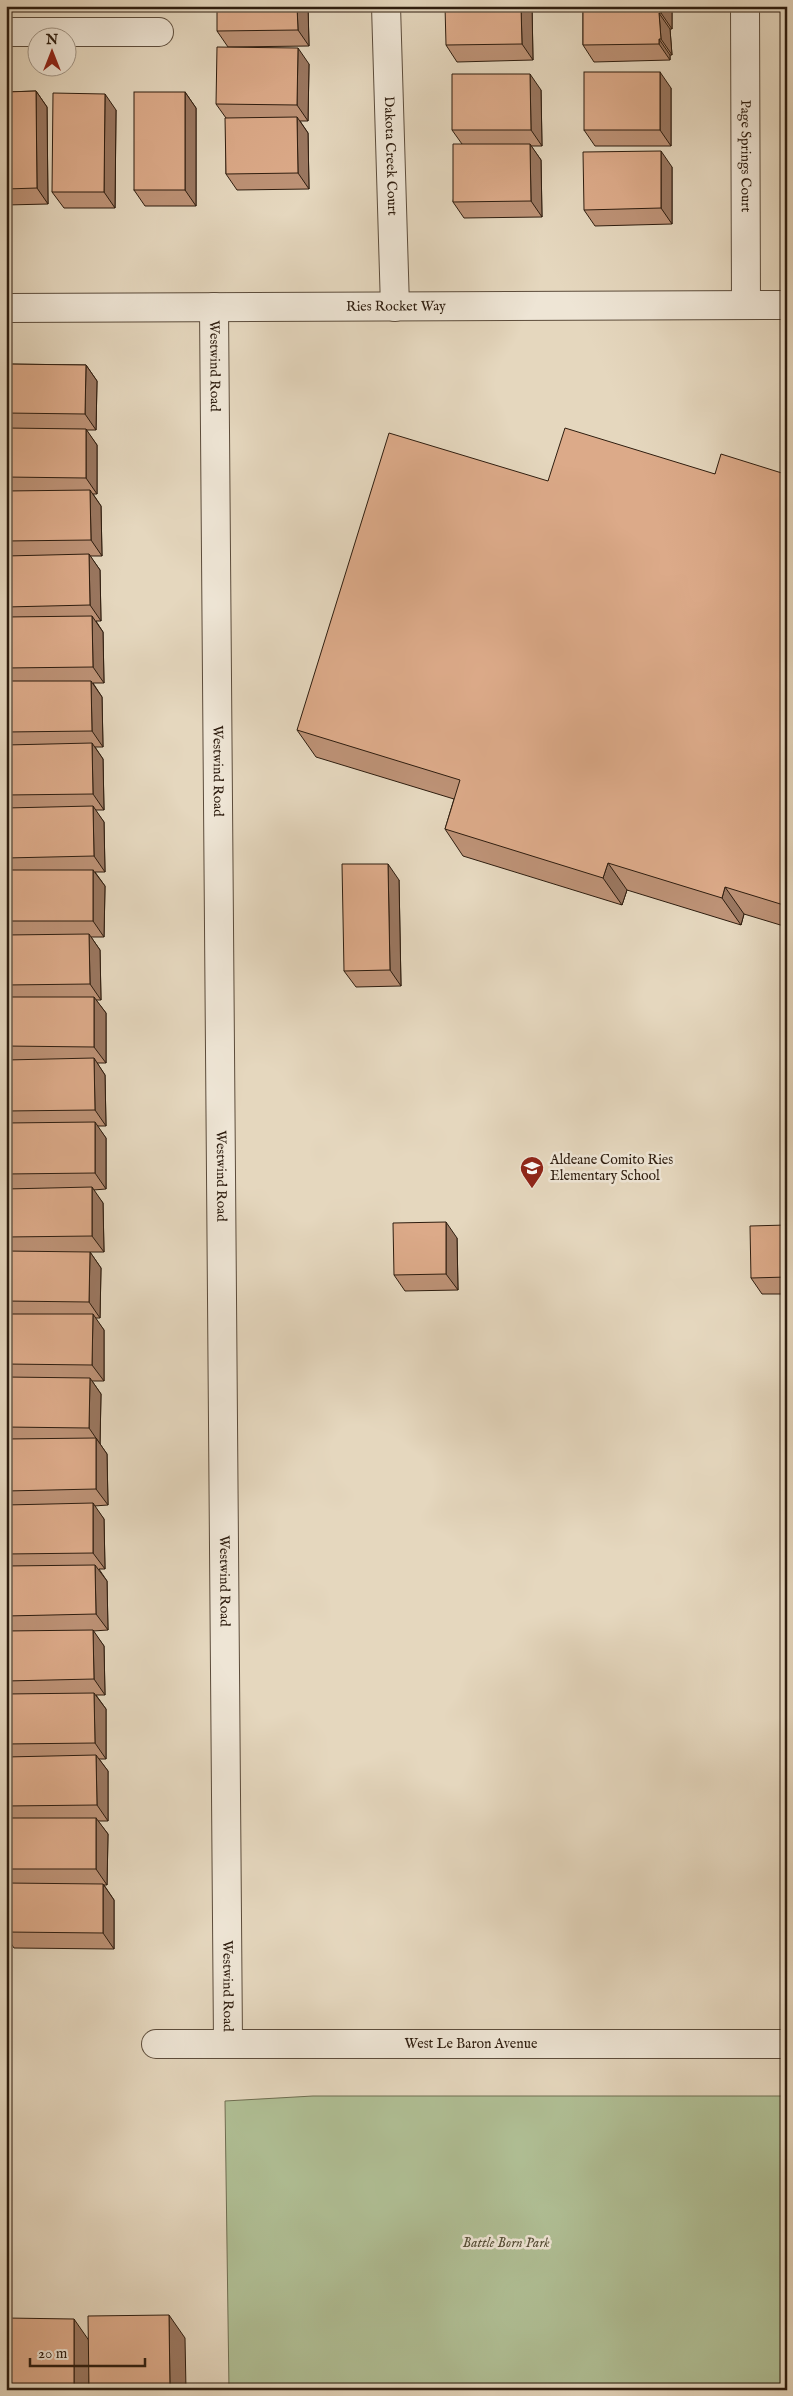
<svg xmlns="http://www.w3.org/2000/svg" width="793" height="2396" font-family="'IM FELL English',serif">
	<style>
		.green { fill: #b0bf95; stroke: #6f6e52 }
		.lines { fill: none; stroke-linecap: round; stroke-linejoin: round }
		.minor-casing { stroke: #5c4c3b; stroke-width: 30 }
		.minor { stroke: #eee5d5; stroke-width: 28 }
		.wall { fill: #bd9276; stroke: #2e1d0f }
		.shaded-wall { fill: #9a7760; stroke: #2e1d0f }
		.building { fill: #dcaa89; stroke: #2e1d0f }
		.labels { text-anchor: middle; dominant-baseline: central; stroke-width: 5; stroke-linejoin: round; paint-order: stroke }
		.street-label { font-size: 14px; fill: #2e1d0f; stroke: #eee5d5 }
		.poi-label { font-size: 14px; fill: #2e1d0f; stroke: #eee5d5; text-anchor: start }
		.park-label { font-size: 14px; font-style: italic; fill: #554e37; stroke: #eee5d5 }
	</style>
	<rect width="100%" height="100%" fill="#e5d7be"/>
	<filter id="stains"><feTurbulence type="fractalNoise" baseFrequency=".004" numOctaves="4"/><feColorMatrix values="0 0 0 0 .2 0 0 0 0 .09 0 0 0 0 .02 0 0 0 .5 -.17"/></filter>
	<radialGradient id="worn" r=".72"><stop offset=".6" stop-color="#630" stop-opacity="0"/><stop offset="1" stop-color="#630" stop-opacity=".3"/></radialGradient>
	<!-- green -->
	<path class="green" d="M313,2096H787V2390H229L225,2101Z"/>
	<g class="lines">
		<!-- minor casing -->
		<g class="minor-casing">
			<g id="minor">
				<path id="s1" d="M386,6L395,307"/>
				<path id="s2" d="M745,6L746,305"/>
				<path d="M6,32H159"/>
				<path id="s3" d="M214,307L228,2043"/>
				<path id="s4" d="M6,308L787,305"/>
				<path id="s5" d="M156,2044H787"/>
			</g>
		</g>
		<!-- minor -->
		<use href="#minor" class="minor"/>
	</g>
	<!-- wall -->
	<g class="wall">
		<path d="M308,6L309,46L228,47L217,31Z"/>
		<path d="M532,6L533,60L457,62L446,45Z"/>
		<path d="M583,6H671L672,8V29H670L672,55H670V60L594,62L583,45Z"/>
		<path d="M309,64L308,121H300L308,133L309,189L237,190L226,174V118L216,104Z"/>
		<path d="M671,88V146H595L584,130Z"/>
		<path d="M541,90L542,146H531L541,160L542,217L464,218L453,202L462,144L452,130Z"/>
		<path d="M36,91L47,107L48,204L6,205V92Z"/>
		<path d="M185,92L196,108V206H145L134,190Z"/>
		<path d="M116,110L115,208H64L52,192Z"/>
		<path d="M672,167V224L595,226L584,210Z"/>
		<path d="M6,364L86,365L97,381L96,430H86L97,445V494H93L101,506L102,556H90L100,570L101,621H96L103,632L104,683H93L102,697L103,747H95L103,759L104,810H95L104,822L105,872H95L105,886L104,937H91L100,950L101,1000H96L106,1013V1063H97L105,1075L106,1126H97L106,1138V1189L93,1190L103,1203L104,1252H90L101,1268L100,1318H95L104,1330V1381H92L101,1394L100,1444L107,1454L108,1505L94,1506L104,1519L105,1569H99L107,1581L108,1630L93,1631L104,1646L105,1695H96L106,1709V1759H99L108,1771V1821H98L108,1834L107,1885H104L114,1900V1949L14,1948L6,1936V1883H8L6,1880V1818H7L6,1816V1631H8L6,1628V1505L8,1504L6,1503V997H12L6,989V491H7L6,490Z"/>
		<path d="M787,467V927L744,914L741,925L627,890L622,905L463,856L445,829L454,799L316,757L297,730L548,481L715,474H785Z"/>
		<path d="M399,880L401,986L356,987L344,971Z"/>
		<path d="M787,1225V1294H762L751,1278Z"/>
		<path d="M457,1238L458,1290L405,1291L394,1275Z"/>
	</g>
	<!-- shaded-wall -->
	<g class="shaded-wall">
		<path d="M297,6H308L309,46L298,30Z"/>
		<path d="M521,6H532L533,60L522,44Z"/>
		<path d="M661,6H671L672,8V29L661,13Z"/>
		<path d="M659,13L670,29L672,55L661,39Z"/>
		<path d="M659,39L670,55V60L659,44Z"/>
		<path d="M298,48L309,64L308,121L297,105Z"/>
		<path d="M660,72L671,88V146L660,130Z"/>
		<path d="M530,74L541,90L542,146L531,130Z"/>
		<path d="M36,91L47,107L48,204L37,188Z"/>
		<path d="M185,92L196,108V206L185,190Z"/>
		<path d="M105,94L116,110L115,208L104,192Z"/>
		<path d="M297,117L308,133L309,189L298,173Z"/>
		<path d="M530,144L541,160L542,217L531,201Z"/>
		<path d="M661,151L672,167V224L661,208Z"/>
		<path d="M86,365L97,381L96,430L85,414Z"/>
		<path d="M86,429L97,445V494L86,478Z"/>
		<path d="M90,490L101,506L102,556L91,540Z"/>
		<path d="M89,554L100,570L101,621L90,605Z"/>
		<path d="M92,616L103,632L104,683L93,667Z"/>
		<path d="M91,681L102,697L103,747L92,731Z"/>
		<path d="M92,743L103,759L104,810L93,794Z"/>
		<path d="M93,806L104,822L105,872L94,856Z"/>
		<path d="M608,863L627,890L622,905L603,878Z"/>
		<path d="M388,864L399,880L401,986L390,970Z"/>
		<path d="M93,870L105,886L104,937L93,921Z"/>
		<path d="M725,887L744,914L741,925L722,898Z"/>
		<path d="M89,934L100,950L101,1000L90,984Z"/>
		<path d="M94,997L106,1013V1063L94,1047Z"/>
		<path d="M94,1058L105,1075L106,1126L95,1110Z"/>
		<path d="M95,1122L106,1138V1189L95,1173Z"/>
		<path d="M92,1187L103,1203L104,1252L92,1236Z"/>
		<path d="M446,1222L457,1238L458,1290L446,1274Z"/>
		<path d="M90,1252L101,1268L100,1318L89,1302Z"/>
		<path d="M93,1314L104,1330V1381L92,1365Z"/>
		<path d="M90,1378L101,1394L100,1444L89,1428Z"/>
		<path d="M96,1438L107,1454L108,1505L96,1489Z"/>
		<path d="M93,1503L104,1519L105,1569L93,1553Z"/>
		<path d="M95,1565L107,1581L108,1630L96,1614Z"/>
		<path d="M93,1630L104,1646L105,1695L94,1679Z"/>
		<path d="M94,1693L106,1709V1759L95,1743Z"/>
		<path d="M96,1755L108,1771V1821L97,1805Z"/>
		<path d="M96,1818L108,1834L107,1885L96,1869Z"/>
		<path d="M103,1884L114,1900V1949L103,1933Z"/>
		<path d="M169,2315L185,2338L186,2390H170Z"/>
		<path d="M74,2319L90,2342L89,2390H74Z"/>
	</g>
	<!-- building -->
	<g class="building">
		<path d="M217,6H297L298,30L217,31Z"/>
		<path d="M445,6H521L522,44L446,45Z"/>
		<path d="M583,6H661V13H659L661,39H659V44L583,45Z"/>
		<path d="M217,47L298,48L297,105L216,104Z"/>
		<rect x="584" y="72" width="76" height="58"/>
		<path d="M452,74H530L531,130H452Z"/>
		<path d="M36,91L37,188L6,189V92Z"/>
		<rect x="134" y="92" width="51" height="98"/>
		<path d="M53,93L105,94L104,192H52Z"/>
		<path d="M297,117L298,173L226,174L225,118Z"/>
		<path d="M453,144H530L531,201L453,202Z"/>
		<path d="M661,151V208L584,210L583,152Z"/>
		<path d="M6,364L86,365L85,414L6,413Z"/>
		<path d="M6,428L86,429V478L6,477Z"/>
		<path d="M565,428L715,474L721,454L785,474L787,467V906L725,887L722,898L608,863L603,878L445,829L460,780L297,730L389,433L548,481Z"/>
		<path d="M90,490L91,540L6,541V491Z"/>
		<path d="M89,554L90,605L6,607V556Z"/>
		<path d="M92,616L93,667L6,668V617Z"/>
		<path d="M6,681H91L92,731L6,732Z"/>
		<path d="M92,743L93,794L6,795V745Z"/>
		<path d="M93,806L94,856L6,858V808Z"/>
		<path d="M342,864H388L390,970L344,971Z"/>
		<rect x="6" y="870" width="87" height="51"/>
		<path d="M89,934L90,984L6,985V935Z"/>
		<path d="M6,997H94V1047L6,1046Z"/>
		<path d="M94,1058L95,1110L6,1111V1060Z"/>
		<path d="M95,1122V1173L6,1174V1123Z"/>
		<path d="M92,1187V1236L6,1237V1189Z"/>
		<path d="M446,1222V1274L394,1275L393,1223Z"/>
		<path d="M787,1225V1277L751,1278L750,1226Z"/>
		<path d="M6,1251L90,1252L89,1302L6,1301Z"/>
		<path d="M6,1314H93L92,1365L6,1364Z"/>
		<path d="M6,1377L90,1378L89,1428L6,1427Z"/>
		<path d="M96,1438V1489L6,1491V1439Z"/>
		<path d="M93,1503V1553L6,1554V1505Z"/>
		<path d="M95,1565L96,1614L6,1616V1566Z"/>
		<path d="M93,1630L94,1679L6,1681V1631Z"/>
		<path d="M94,1693L95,1743L6,1744V1694Z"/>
		<path d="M96,1755L97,1805L6,1806V1757Z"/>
		<rect x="6" y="1818" width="90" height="51"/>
		<path d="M6,1883L103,1884V1933L6,1932Z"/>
		<path d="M169,2315L170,2390H89L88,2316Z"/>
		<path d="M6,2318L74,2319V2390H6Z"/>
	</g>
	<!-- icons -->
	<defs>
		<g id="school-pin" transform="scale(1.25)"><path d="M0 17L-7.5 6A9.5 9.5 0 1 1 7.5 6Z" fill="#8f2418" stroke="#eee5d5"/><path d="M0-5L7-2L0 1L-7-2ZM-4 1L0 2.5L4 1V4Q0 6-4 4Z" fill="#fff"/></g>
	</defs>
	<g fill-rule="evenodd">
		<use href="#school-pin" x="532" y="1168"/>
	</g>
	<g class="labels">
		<!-- street labels -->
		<g class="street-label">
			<text stroke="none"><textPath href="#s2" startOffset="150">Page Springs Court</textPath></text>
			<text stroke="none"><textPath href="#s1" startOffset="150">Dakota Creek Court</textPath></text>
			<text stroke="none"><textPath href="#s4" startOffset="390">Ries Rocket Way</textPath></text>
			<text stroke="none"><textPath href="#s3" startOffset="59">Westwind Road</textPath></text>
			<text stroke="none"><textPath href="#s3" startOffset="464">Westwind Road</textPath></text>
			<text stroke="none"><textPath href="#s3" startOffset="869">Westwind Road</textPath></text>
			<text stroke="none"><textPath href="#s3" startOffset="1274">Westwind Road</textPath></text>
			<text stroke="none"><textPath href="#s3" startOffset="1679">Westwind Road</textPath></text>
			<text stroke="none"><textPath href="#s5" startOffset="315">West Le Baron Avenue</textPath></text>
		</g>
		<!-- poi labels -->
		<g class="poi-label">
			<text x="550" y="1160">Aldeane Comito Ries<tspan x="550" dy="16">Elementary School</tspan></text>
		</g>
		<!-- park labels -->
		<g class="park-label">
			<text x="506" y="2243">Battle Born Park</text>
		</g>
	</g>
	<!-- margin -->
	<rect width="793" height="2396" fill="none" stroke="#e5d7be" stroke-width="25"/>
	<rect x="8" y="8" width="778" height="2381" fill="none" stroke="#2e1d0f" stroke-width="2.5"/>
	<rect x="12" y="12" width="768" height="2371" fill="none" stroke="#2e1d0f"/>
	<!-- north arrow -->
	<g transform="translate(52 52)"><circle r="24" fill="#eee5d5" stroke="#a19586"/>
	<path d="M0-4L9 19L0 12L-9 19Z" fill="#8f2418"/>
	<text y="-8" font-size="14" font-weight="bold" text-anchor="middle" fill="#2e1d0f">N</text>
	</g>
	<!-- scale -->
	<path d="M30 2358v8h115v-8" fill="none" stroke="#2e1d0f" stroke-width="2.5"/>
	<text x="38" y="2358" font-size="15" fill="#2e1d0f" stroke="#eee5d5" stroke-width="4" paint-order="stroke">20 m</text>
	<rect width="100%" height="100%" filter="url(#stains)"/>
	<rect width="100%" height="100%" fill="url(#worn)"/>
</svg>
